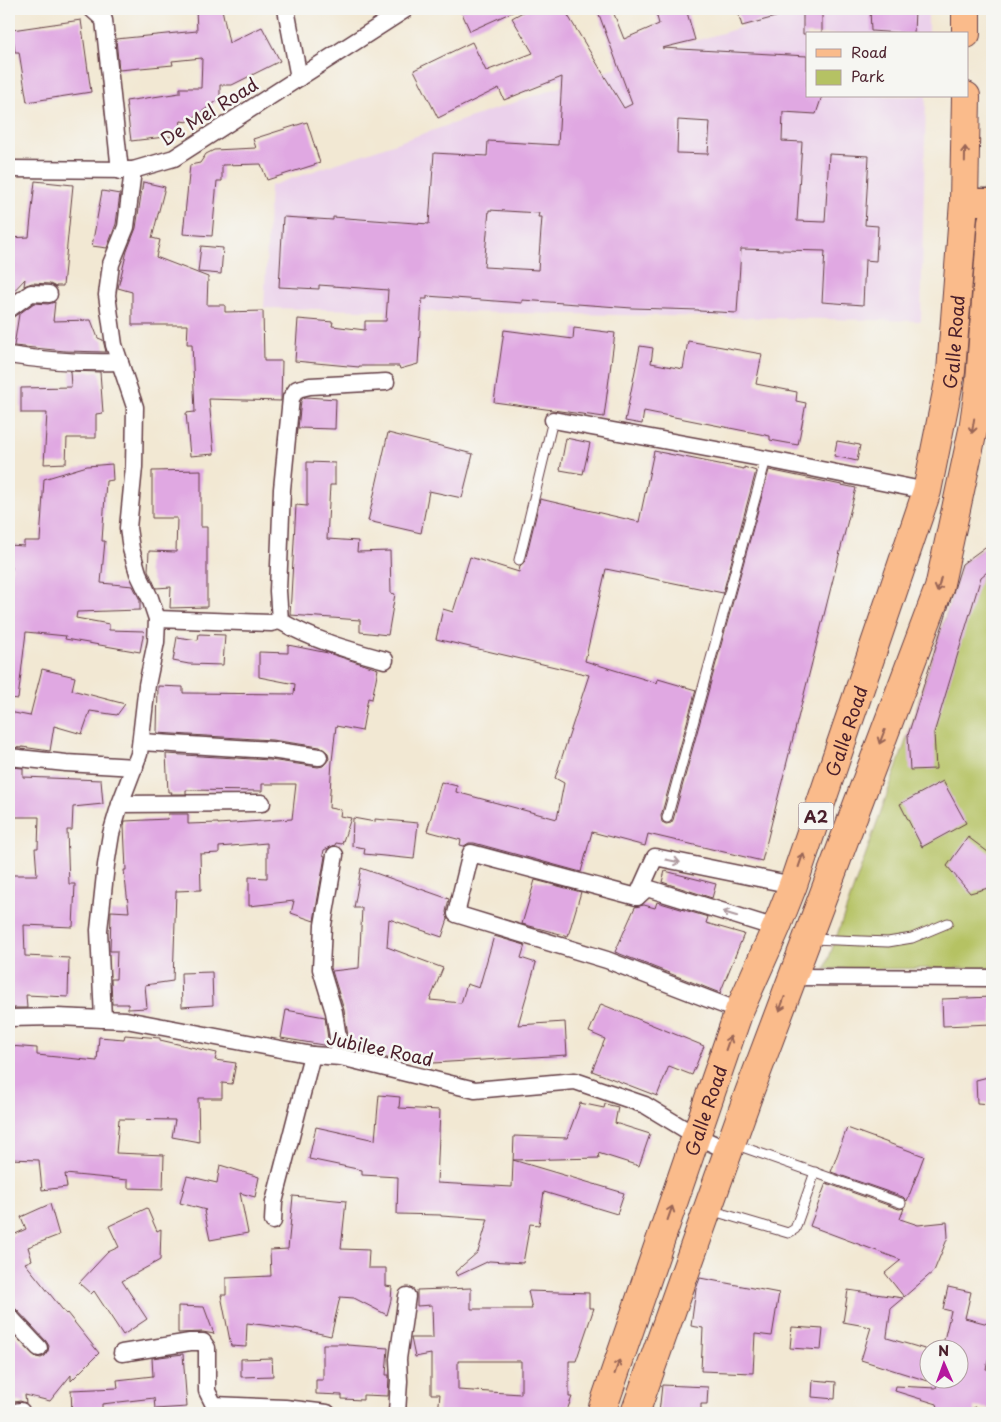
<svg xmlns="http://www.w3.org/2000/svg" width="1001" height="1422" font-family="'Playpen Sans',sans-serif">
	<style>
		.built { fill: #ebd1eb }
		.green { fill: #b5c264; stroke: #807048 }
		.building { fill: #e0a8e2; fill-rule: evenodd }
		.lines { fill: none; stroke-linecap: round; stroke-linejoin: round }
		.lane-casing { stroke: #633d44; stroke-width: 11 }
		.street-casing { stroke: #633d44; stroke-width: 19 }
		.primary-casing { stroke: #633d44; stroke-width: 29 }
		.highway-casing { stroke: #633d44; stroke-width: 30 }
		.lane { stroke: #fff; stroke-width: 9 }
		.street { stroke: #fff; stroke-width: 16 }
		.primary { stroke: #fabb8b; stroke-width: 26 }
		.highway { stroke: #fabb8b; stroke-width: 28 }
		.oneway { stroke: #996556 }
		.oneway2 { stroke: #ae9aa0 }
		.labels { text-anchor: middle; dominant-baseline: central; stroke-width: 5; stroke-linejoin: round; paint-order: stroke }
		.shield { fill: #f6f6f2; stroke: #7e6067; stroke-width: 1 }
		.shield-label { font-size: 16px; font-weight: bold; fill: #4a1f2b }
		.street-label { font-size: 18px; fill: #4a1f2b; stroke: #f6f6f2 }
	</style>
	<rect width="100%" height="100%" fill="#f6f6f2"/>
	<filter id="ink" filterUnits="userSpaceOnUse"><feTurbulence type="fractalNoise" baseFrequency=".02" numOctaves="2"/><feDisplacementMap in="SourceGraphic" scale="10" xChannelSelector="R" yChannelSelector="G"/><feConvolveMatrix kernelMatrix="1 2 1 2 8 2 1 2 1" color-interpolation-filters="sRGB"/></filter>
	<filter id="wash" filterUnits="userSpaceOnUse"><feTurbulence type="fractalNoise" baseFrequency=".0096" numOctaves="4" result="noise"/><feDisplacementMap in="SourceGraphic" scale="20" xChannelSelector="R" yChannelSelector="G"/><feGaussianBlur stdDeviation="1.12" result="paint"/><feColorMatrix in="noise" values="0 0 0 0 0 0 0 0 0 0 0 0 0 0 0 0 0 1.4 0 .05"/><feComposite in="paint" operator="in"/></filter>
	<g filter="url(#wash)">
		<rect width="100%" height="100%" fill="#f2e8d3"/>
		<!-- built -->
		<path class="built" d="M803,9H928V34H807V96H926L921,321L264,308L270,186L695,41Z"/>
		<!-- green -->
		<path class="green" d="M992,542V968L825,969L908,735L962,564Z"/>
		<g id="blocks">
			<!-- building -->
			<g class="building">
				<path d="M196,9H222L229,43L262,27L280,61L232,85H220V99L187,122L181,121L179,128L173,133V136L131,141L126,101L180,93V88H201L202,58L172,61L173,65L119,70L116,39L197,31Z"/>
				<path d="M460,9H519L470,31Z"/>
				<path d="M528,9H564L624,108L632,104L597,9H612L624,39L659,24L655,9H686L695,40L662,48L807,56V96H822L816,114L783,112L782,141L802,142L797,221L825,222L829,154L869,156L865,225L878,226L876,261L865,260L863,305L822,302L825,251L741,249L737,313L699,311V310L632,308L522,300V303L427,296V299H422L418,364L400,369L399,366H359V367L295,361L298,319L333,322L332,326L365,330V321H386L388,290L319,285V289L279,287L283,217L333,220V217L429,224L434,153L487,156L488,141L558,145L562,77L504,100L499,88L438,118L414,70L472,42L486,71L533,53L512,18ZM678,120L710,122L708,154L677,153ZM489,210L539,213L538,217H542L538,270L484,267Z"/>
				<path d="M737,9H790V13L742,26Z"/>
				<path d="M870,9H915L914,34L871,31Z"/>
				<path d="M803,11L822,12V34H803Z"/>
				<path d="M81,20L91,92L27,102L19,52H15L12,30Z"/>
				<path d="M307,122L320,163L267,180L261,164L222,165V181H217L212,236L183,234L190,165L200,163L206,154L214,150L256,148L253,139Z"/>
				<path d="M35,181L73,185L63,286H56V287L50,284L32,283L24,286L25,279L9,296V238L29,237Z"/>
				<path d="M143,182L165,187L152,238L160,240L156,257L208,277L207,305H225V312L263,311L264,361H282L281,401L209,399L214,454L190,456L186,413L195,412L192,344H187L188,325H132V292L118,288L127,251L136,228Z"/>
				<path d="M102,191L120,194L116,224L107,248L92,246Z"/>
				<path d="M201,246L223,248L221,274L198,272Z"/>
				<path d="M55,302L53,321L91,320L98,338L103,340L106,352L65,351L14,346L19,314L34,303L48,304Z"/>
				<path d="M574,328L615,333L604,417L494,402L504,330L573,339Z"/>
				<path d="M688,341L762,354L756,384L797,392L796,401L806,403L798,445L770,440V436L644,411L642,424L625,421L640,346L653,348L651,363L683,369Z"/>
				<path d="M70,371L100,372L103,413L96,414V438H67L66,463L44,464L47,413H21V388L71,387Z"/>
				<path d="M306,397L336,399L335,429L298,428L301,401L303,398Z"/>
				<path d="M388,433L473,454L462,498L429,491L421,533L368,521Z"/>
				<path d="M566,438L590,443L583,474L560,470Z"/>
				<path d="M837,441L860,445L857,461L834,456Z"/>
				<path d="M654,451L744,469V467L756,471L723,593L606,569L585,661L657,683L658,679L696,690L661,816L662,822L666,824L671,823L673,820L769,470L856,488L762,861L648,834L645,846L592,832L581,872L474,843H469L464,846L460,845L461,840L427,831L441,782L457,786L456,792L557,819L564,783L555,778L589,675L436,639L443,609L453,612L470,557L519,572L520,566L525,561L540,499L639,522Z"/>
				<path d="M307,462L335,463V485H330L327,539L358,541L357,552L390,551L391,593L395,594L388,635L360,632V620L290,615L296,505L307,506Z"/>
				<path d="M112,464L113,480L106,481L102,541H105L101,583L133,586L140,600V610L77,612L76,618L109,624V630L144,631L140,652L65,639L66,636L26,632L18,699L9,698V582L12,567H9V545L24,546V541H40L44,479L87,466Z"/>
				<path d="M201,470V527H207V607L170,608L171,587L156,588L148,570L149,551L176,552L177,518H152V471Z"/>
				<path d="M992,542V568L981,577L934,733L936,769L910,770L908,735L962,564Z"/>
				<path d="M199,634L225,635L223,665L189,664L173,661L177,637L198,640Z"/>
				<path d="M288,645L328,653L378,669L372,699L368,698L362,731L336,726L332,761L329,808L341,810L340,816L351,818L342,844L336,843L335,845L324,850L323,855L325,856L314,921L291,913L294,901L249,906V877L267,878V843L219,847V853L200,854L201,890L176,891L173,981L145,985L147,1008L128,1009V1004H112L111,979H116L117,951H110L111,911L129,912L124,870H126L124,826L125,821L167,819L168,814H188V824L218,823V824L292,819L296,784H262V791L186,790V794H171L172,792H168L166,754L270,760L318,767L323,766L329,759L328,753L320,747L272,740L157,733L158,686L183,687V693L294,694L295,684L259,677V652L288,653Z"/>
				<path d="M42,669L75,677L72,690L125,704L117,715L90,711L82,734L54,726L50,751L22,747V748L9,747V712L30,716Z"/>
				<path d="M9,767L23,768V777L101,780L103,804L73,807L72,830H67L69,884H75L73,927L24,925L25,956L69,958L68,997L26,995L27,1008H9V875H37L35,848H38L39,817H9Z"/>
				<path d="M943,781L966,823L922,847L900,804Z"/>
				<path d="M353,818L375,822V819L418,823L414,859L364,854L365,848L352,846Z"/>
				<path d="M968,837L992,855V887L970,893L947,866Z"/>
				<path d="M361,868L449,899L446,912L448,919L442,937L389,919L387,947L443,968L430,1000L461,1003L467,984L479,988L494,936L525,945L521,958L536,963L518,1025L565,1022L567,1055L433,1063L432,1056L392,1059L377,1056V1053L371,1054L350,1049L344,1010L332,971L359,968L362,908H354Z"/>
				<path d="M665,871L716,884L712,898L662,882Z"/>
				<path d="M535,880L581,892L568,936L522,924Z"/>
				<path d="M657,902L708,917L706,923L744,934L720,993L615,952L635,907L644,905L655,908Z"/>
				<path d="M212,972L213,1005L182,1007L181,973Z"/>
				<path d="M992,997V1024L943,1026L942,999Z"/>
				<path d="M601,1004L704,1046L692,1075L669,1066L657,1096L592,1071L605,1039L589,1032Z"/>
				<path d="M286,1010L325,1017L329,1046L281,1038Z"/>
				<path d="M125,1035L160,1038V1040L217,1053L215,1060L236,1063L232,1084L222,1083V1098H198L199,1142L172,1137L175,1120L119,1119L116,1153L164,1155L163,1189L128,1188V1180L65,1174L67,1187L42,1190L39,1160L9,1159V1046L37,1048V1055L97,1061L99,1037L124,1039Z"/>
				<path d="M992,1076V1104L977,1103L976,1080Z"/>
				<path d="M379,1095L400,1097L399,1108L440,1110L437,1183L512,1187L514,1136L567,1138L580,1103L604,1108L605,1104L618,1107L615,1123L650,1134L639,1166L598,1153L599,1158L513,1160L624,1193L617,1214L544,1192L539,1225L530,1224L523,1263L489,1261L457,1276L455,1272L478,1252L488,1219L441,1216V1215L397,1214L398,1177L362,1175V1170L309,1159L316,1127L375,1140Z"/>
				<path d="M847,1128L924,1156L907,1201L903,1197L831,1172Z"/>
				<path d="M220,1165L259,1177L255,1197L240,1193L248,1233L210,1240L204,1211L206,1210L180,1203L183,1191L185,1190H183L187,1176L217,1183Z"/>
				<path d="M826,1183L899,1209L904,1208L900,1219L918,1225L947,1222L948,1237L934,1271L904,1297L885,1273L901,1260L810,1226Z"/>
				<path d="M293,1196L346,1201L341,1249L369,1250L368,1268H386V1286L392,1287L391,1300L387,1315L354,1298L340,1297L331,1336L295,1328V1329L247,1323L246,1347L231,1346L221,1295H226V1278L271,1276L270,1250L288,1249Z"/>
				<path d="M50,1204L59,1235L28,1247L32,1260L25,1263L66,1314L67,1313L99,1353L71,1381V1375L50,1401L25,1395L26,1403L20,1401L9,1403V1330L36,1357L41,1358L45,1356L48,1351L49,1346L46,1341L16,1309L9,1306V1237L26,1229L21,1217Z"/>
				<path d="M147,1208L157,1231L161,1229L160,1260L122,1281L147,1319L123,1335L94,1291L91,1294L79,1283L108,1252L119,1247L109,1226Z"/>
				<path d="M700,1278L779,1293L772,1336L755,1334L753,1373L701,1371L703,1328L691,1326L696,1289Z"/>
				<path d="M948,1287L971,1292L965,1318L992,1325V1346L986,1369L992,1370V1409L974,1407V1413H940L937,1404L895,1391L896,1386L936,1388L938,1380H958V1347L943,1344L951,1311L943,1309Z"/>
				<path d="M471,1288V1309H532L528,1291L589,1293V1308H594L576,1361H569V1397H572L566,1413H438L440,1394H431V1354L415,1357L411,1338H433L432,1305L417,1306V1290ZM458,1361H521V1394L458,1390Z"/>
				<path d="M848,1290L903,1298L891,1308L887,1336V1338L928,1350V1381L861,1360L871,1327L843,1322Z"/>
				<path d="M178,1306L204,1307L214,1334L203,1332L178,1333Z"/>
				<path d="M792,1327L823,1329L821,1350L790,1348Z"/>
				<path d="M323,1344H347V1345L388,1348L386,1375H389L388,1396L363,1395V1400L342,1399V1395L316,1394V1380H323Z"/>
				<path d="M183,1354L187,1407L155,1409L154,1398L102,1404V1412L72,1413L71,1390L118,1388L117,1380L153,1376L152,1358Z"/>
				<path d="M272,1358L273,1376L241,1377V1359Z"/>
				<path d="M813,1380L836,1382L835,1399L812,1397Z"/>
				<path d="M662,1385L708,1387L707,1404H701V1413H659Z"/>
			</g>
		</g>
	</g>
	<g filter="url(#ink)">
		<use href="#blocks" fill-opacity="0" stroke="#633d44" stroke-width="1"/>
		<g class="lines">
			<!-- lane casing -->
			<g class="lane-casing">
				<g id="lane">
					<path d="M519,560L553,420"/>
					<path d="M667,818L766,459"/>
					<path d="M811,939L888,942L912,938L948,923"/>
					<path d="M734,1144L901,1203"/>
					<path d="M710,1210L788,1233L795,1229L815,1172"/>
				</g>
			</g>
			<!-- street casing -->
			<g class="street-casing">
				<g id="street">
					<path d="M92,9L104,20L120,171"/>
					<path d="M286,9L299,78"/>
					<path d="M9,169L133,170L174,158L406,9"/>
					<path d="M9,309L31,293L49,294"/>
					<path d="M9,355C45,361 83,363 120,362"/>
					<path d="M553,420L766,459L927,491"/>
					<path d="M157,619L271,623L280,621L278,591L282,489L291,398L297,389L310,386L386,382"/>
					<path d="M280,621C313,640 348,650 385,660"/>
					<path d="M141,742L271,750L319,757"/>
					<path d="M9,757L66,763L135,767"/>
					<path d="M120,804L262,803"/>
					<path d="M335,855L323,925L321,969L334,1012L341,1057"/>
					<path d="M637,897L471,853L456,914L607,960L739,1011"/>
					<path d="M776,928L647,888L637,897L655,857L793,885"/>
					<path d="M792,977L992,978"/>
					<path d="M9,1018L57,1017L126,1020L312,1055L341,1057L475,1090L575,1081L645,1105L696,1136L729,1151"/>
					<path d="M103,1019L99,930L106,865L111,834L120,804L139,754L147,685L156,642L157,619L150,598L138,573L131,549L128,528L134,467L135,407L114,345L107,295L111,264L126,227L133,170"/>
					<path d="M273,1221L274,1202L312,1055"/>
					<path d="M9,1316L39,1348"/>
					<path d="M122,1353L190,1342H203L207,1348V1391L214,1405L285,1408L327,1413"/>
					<path d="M9,1413L21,1411"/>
					<path d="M397,1413L399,1381L398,1359L407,1296"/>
				</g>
			</g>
			<!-- primary casing -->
			<g class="primary-casing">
				<path id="primary" d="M964,202H992"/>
			</g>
			<!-- highway casing -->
			<g class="highway-casing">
				<g id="highway">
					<path d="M966,9V34"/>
					<path id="s1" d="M601,1413L739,1011L776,928L793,885L927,491L951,372L964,202L966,96"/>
					<path d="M635,1413L749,1093L939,588L973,430L980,381L992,221"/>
				</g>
			</g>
			<!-- lane -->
			<use href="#lane" class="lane"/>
			<!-- street -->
			<use href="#street" class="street"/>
			<!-- primary -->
			<use href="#primary" class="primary"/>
			<!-- highway -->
			<use href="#highway" class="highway"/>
		</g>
		<!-- one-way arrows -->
		<defs><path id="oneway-shaft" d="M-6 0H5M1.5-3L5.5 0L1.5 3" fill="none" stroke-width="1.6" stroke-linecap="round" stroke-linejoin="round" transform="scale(1.25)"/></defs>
		<g class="oneway">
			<use href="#oneway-shaft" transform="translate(965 154) rotate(-89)"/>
			<use href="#oneway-shaft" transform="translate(973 426) rotate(99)"/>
			<use href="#oneway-shaft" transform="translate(939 585) rotate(105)"/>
			<use href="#oneway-shaft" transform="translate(882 737) rotate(111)"/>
			<use href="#oneway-shaft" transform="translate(801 860) rotate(-71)"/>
			<use href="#oneway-shaft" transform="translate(782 1004) rotate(110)"/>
			<use href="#oneway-shaft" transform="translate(728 1043) rotate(-71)"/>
			<use href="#oneway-shaft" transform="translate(670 1213) rotate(-71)"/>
			<use href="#oneway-shaft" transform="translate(617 1367) rotate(-71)"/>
		</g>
		<g class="oneway2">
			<use href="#oneway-shaft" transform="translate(673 861) rotate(12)"/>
			<use href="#oneway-shaft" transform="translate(730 914) rotate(-163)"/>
		</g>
	</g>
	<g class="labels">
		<!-- shield labels -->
		<rect class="shield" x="798.5" y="802.5" width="35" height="27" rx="4"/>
		<g class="shield-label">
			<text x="816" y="816">A2</text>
		</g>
		<!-- street labels -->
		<g class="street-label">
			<text transform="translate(209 111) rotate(-32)">De Mel Road</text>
			<text stroke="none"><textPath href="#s1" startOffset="1130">Galle Road</textPath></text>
			<text stroke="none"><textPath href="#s1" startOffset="725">Galle Road</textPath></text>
			<text transform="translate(380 1048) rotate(12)">Jubilee Road</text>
			<text stroke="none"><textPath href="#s1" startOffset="320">Galle Road</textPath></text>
		</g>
	</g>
	<!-- margin -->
	<rect width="1001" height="1422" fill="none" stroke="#f6f6f2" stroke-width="30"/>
	<!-- legend -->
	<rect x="806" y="32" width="162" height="65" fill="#f6f6f2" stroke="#b1a0a2"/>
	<rect x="816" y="49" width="25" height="8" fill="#fabb8b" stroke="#b1a0a2"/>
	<text x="851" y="58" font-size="15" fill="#4a1f2b">Road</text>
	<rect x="816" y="70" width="25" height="15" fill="#b5c264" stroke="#b1a0a2"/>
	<text x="851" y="82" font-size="15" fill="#4a1f2b">Park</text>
	<!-- north arrow -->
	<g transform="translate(944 1364) rotate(358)"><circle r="24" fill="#f6f6f2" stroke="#b1a0a2"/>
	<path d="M0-4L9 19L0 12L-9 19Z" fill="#b5179e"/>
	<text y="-8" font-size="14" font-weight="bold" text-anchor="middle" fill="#4a1f2b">N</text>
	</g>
</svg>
